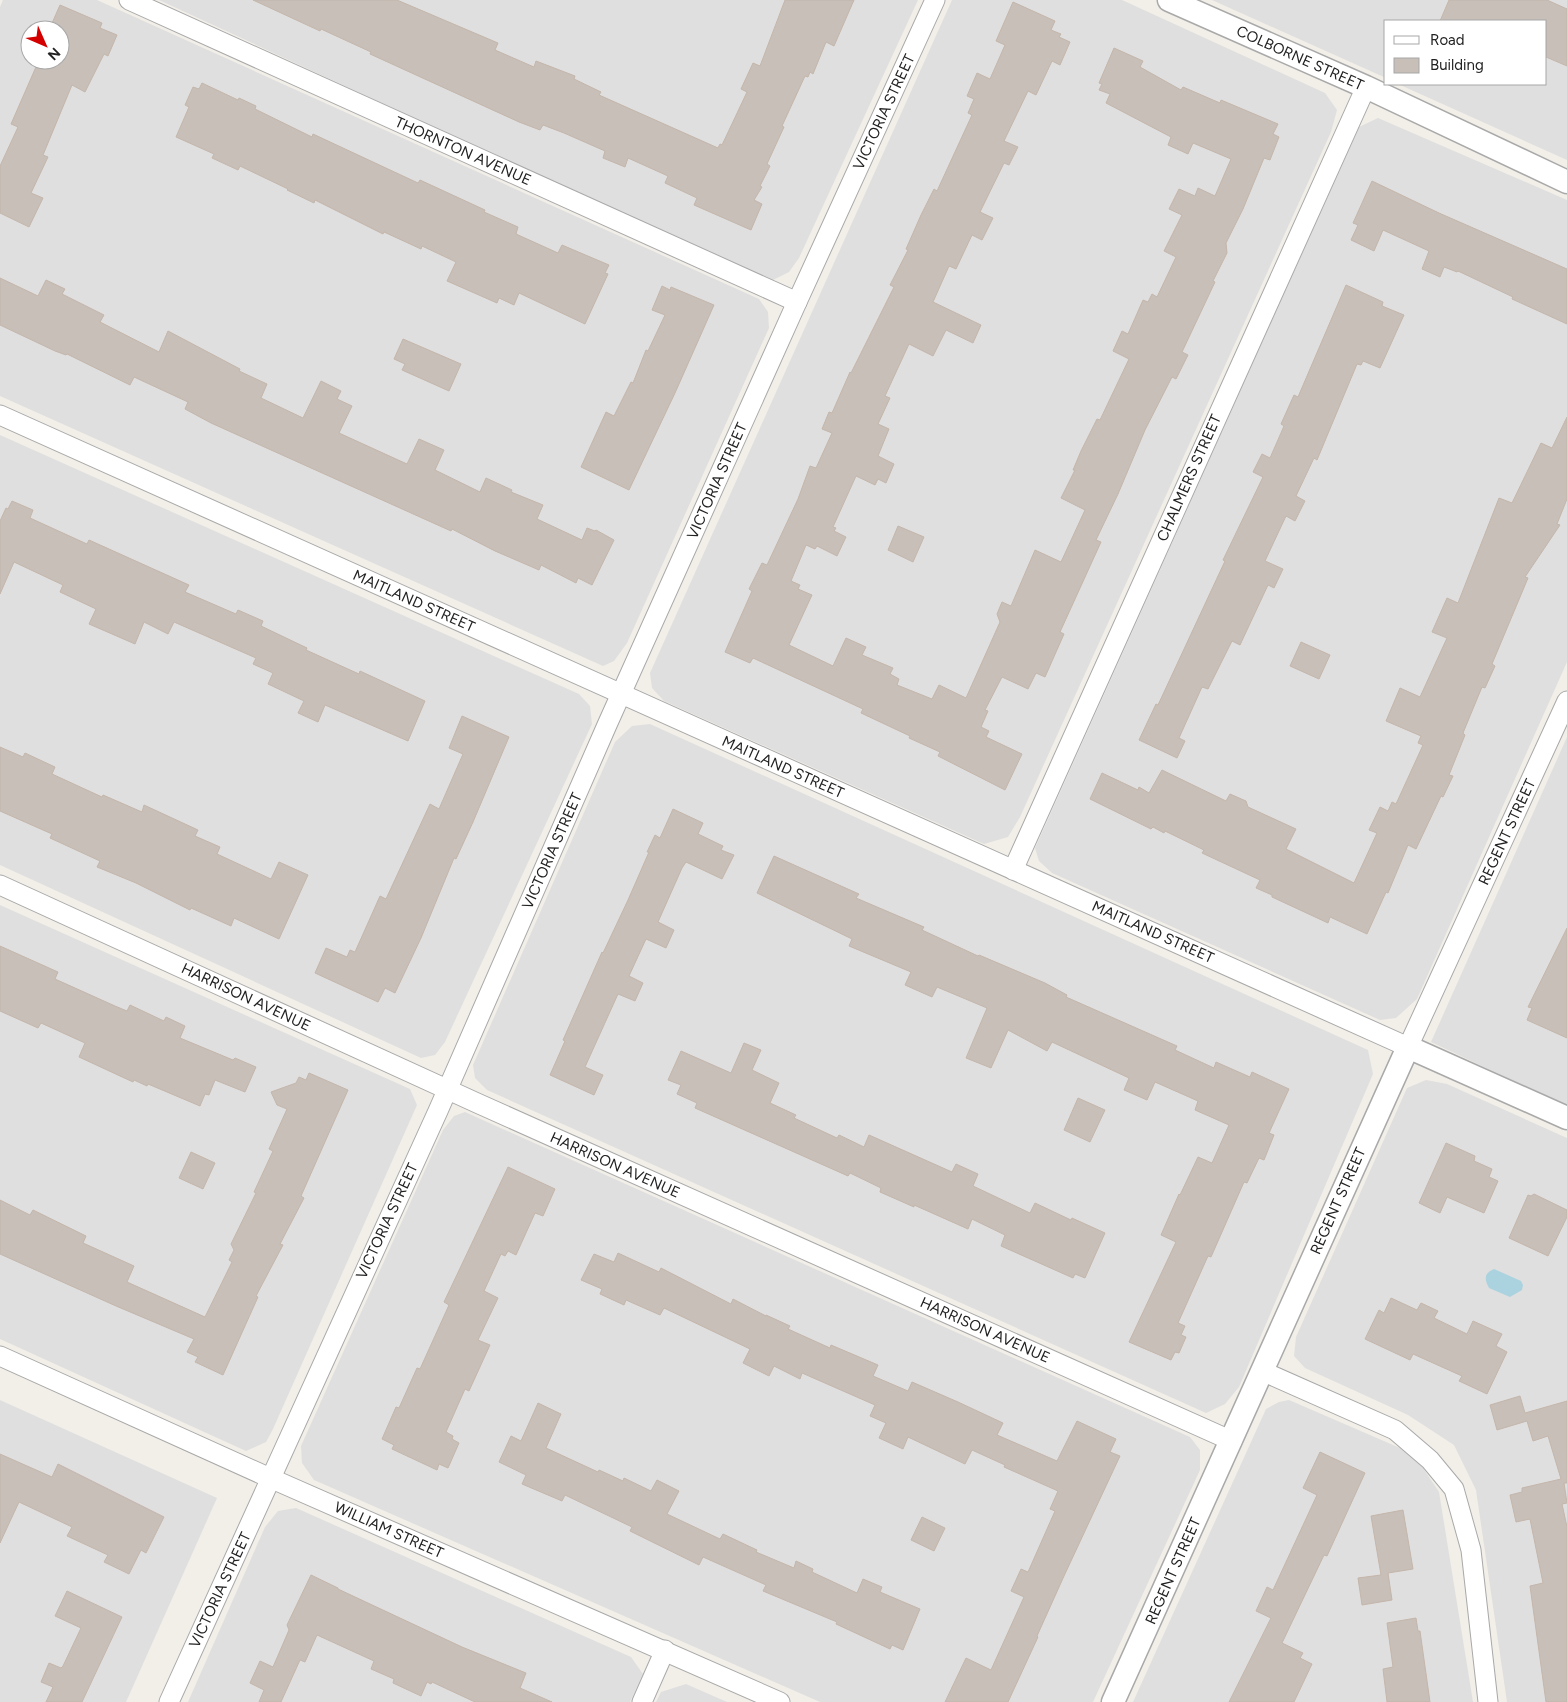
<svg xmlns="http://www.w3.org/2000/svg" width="1567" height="1702" font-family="Figtree,sans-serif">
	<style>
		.residential { fill: #e0dfdf; fill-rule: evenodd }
		.water { fill: #aad3df }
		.building { fill: #c7bfb8; stroke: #c4b6ab }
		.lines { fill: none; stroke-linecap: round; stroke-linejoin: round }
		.minor-casing { stroke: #a9a9a9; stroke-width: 21 }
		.tertiary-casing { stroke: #a9a9a9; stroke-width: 25 }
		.minor { stroke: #fff; stroke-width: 19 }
		.tertiary { stroke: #fff; stroke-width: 22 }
		.labels { text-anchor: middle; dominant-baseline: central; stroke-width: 5; stroke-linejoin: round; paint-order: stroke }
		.street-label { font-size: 15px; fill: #222; stroke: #fff }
	</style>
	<rect width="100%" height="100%" fill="#f2efe9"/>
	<!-- residential -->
	<g class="residential">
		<path d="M3,0H97L759,299L768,312L769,328L627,643L614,661L603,666L0,396V7ZM30,30H60V60H30Z"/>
		<path d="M159,0H918L799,258L789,272L769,282Z"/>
		<path d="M952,0H1122L1325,93L1337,110L1331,132L1020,817L1008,837L984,844L664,701L652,688L650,673Z"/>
		<path d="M1212,0H1567V160L1398,84H1546V21H1386V78Z"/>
		<path d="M1378,118L1567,200V662L1417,999L1396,1018L1380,1020L1052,873L1039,861L1035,848L1359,127Z"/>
		<path d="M0,435L579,694L590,706L592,724L445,1042L435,1055L421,1058L0,865Z"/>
		<path d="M650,724L1368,1050L1373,1074L1239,1387L1225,1404L1206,1413L487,1090L475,1078L473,1065L615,742L632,726Z"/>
		<path d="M1567,737V1106L1431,1042Z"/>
		<path d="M0,905L410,1089L417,1105L273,1429L266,1442L246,1451L0,1339Z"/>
		<path d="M1426,1080L1447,1084L1567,1138V1702H1507L1476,1490L1454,1445L1408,1415L1305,1368L1294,1356L1296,1337L1407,1088Z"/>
		<path d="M465,1112L1190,1437L1200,1450V1470L1093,1702H820L314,1480L302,1463L301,1446L443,1130L454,1116Z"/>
		<path d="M0,1400L217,1498L126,1702H0Z"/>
		<path d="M1289,1400L1400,1448L1421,1465L1439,1492L1473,1702H1133L1266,1409L1279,1402Z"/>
		<path d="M296,1508L631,1657L643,1674L630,1702H188L265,1527L278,1511Z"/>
		<path d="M686,1684L727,1702H656L661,1692Z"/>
	</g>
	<!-- water -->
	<path class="water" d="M1494,1269L1521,1281L1523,1285L1522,1290L1510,1297L1489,1288C1484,1279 1484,1273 1494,1269Z"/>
	<!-- building -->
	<g class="building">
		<path d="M253,0H397L498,43L495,50L534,67L536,61L575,76L574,79L601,92L599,95L718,148L720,144L722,145L747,92L741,89L753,63L760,66L785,0H854L834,46L826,42L813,74L810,72L808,77L805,76L782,126L784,127L767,164L770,166L760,186L762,187L754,200L762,204L751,230L694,205L697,198L665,183L668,176L628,158L625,167L603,158L605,151L564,133L543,125L540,130L519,122L370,54L371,52L321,29L320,31Z"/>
		<path d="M1449,0H1547L1567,9V66L1546,57V21H1440Z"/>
		<path d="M1013,2L1055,21L1051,30L1061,34L1059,37L1070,42L1060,65L1052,61L1036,95L1028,91L1004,141L1018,147L1009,165L1004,163L980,212L993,218L982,240L972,235L956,269L949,266L933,302L981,325L973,343L946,330L933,356L909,344L885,396L890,398L878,424L889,429L878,456L894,464L886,483L878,479L875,485L856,476L833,527L836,528L834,531L846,537L837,556L817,546L815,549L806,545L791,581L800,585L798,589L812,595L789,645L833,666L846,638L866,647L862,655L893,668L890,674L899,679L897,685L932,699L939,685L966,698L1000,622L997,614L1002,602L1011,606L1035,550L1061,562L1085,510L1061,498L1075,470H1073L1081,451L1097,419L1100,420L1129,359L1113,351L1122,331L1128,334L1143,300L1148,302L1152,294L1157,297L1176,257L1164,251L1182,215L1169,209L1179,189L1195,196L1198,188L1215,196L1231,159L1193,143L1188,154L1168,145L1171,137L1106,103L1110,94L1099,90L1102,84L1099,83L1114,48L1143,61L1140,67L1181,90L1183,87L1220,103L1221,100L1278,124L1273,134L1279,137L1270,160L1264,158L1243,209L1226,243L1227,253L1213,281L1215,282L1182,352L1188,355L1176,379L1172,377L1145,430L1118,494L1096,540L1101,542L1060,632L1064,634L1045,677L1036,673L1028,689L1002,677L985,710L988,711L981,727L989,731L986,737L1022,754L1005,790L938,756L940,752L909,738L910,736L861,713L863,709L753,658L750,663L725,652L752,591L749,589L762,563L767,565L798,499L810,466L816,468L832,433L822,429L829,412L832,413L850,372L851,373L894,287L890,285L908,250L906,249L921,215L934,189L937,191L972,115L968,113L974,99L967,96L977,73L990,79L1005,45L996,41Z"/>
		<path d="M60,5L102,23L100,28L117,35L108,56L104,54L85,92L72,85L43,155L48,157L31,193L43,198L29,227L0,213V166L18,127L11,124L39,60H60V30H49Z"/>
		<path d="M202,83L238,100L239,98L256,106L255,109L312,137L313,134L418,183L420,180L485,210L484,212L518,227L516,234L558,253L562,245L609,265L605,273L608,274L585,324L519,293L514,305L499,298L497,303L447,281L456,262L422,246L421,249L384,232L383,234L315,200L314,203L287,190L288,189L240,166L238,170L212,158L214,154L176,137L189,107L185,105L193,87L199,89Z"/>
		<path d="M1372,181L1439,213L1567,269V324L1512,299L1513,297L1458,271L1457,272L1444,267L1440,277L1422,269L1429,251L1383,230L1374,251L1351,240L1358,225L1353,223Z"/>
		<path d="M0,278L38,296L46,280L65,289L62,294L104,315L100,322L159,352L168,331L240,369L239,371L267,384L261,398L303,418L321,381L341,391L337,399L352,406L339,433L407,464L419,439L444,450L435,470L480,492L486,478L512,490L511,492L543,505L537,519L582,540L587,528L595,531L596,530L614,540L592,585L578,578L576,583L541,565L539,570L495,551L452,529L451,531L211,423L185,409L188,402L134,377L130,385L67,354L66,355L55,351L0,325Z"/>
		<path d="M1346,285L1383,302L1382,306L1404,315L1380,368L1363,361L1361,365L1357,364L1317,460L1314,458L1296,496L1305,501L1295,521L1286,516L1265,561L1283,569L1274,588L1268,585L1240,645L1232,641L1208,689L1202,687L1179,738L1185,741L1177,758L1139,740L1156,704L1158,705L1225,561L1223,560L1263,477L1253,472L1262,454L1270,458L1284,426L1281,424L1294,395L1298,397Z"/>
		<path d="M662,286L670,290L671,287L714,305L675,393L629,490L581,467L606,412L614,416L631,382L633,383L646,350L648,351L665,315L652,310Z"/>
		<path d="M403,339L461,364L449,391L402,370L405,364L394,359Z"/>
		<path d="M1567,417V499L1557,524L1560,525L1525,577L1528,578L1492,664L1495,666L1485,688L1482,687L1463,733L1465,735L1449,775L1453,776L1443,797L1441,796L1416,849L1408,845L1388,893L1386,892L1367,934L1330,917L1328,923L1272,897V895L1256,888L1260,880L1202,853L1204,850L1165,831L1164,833L1153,827L1151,829L1090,799L1102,773L1138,790L1139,787L1149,793L1162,770L1226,801L1230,794L1246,801L1248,807L1296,829L1286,849L1354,883L1377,833L1369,830L1380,807L1388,811L1392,802L1396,804L1423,745L1418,743L1421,736L1386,721L1400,688L1420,697L1447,638L1432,632L1447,598L1458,603L1499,498L1512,503L1541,443L1552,448Z"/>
		<path d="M12,501L33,510L30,518L87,544L89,540L189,585L185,592L236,614L238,610L263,621L261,626L307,648L306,650L359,674L360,671L425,701L408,741L325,705L318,722L298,713L304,701L268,684L273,673L253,664L256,658L174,622L168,634L144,622L135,644L89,624L96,609L60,592L63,585L14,562L0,594V521L6,508L8,509Z"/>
		<path d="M898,526L924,537L913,562L888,550Z"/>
		<path d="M1301,642L1330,655L1319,679L1290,666Z"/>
		<path d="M462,716L509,737L473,822L456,859L454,858L421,938L395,993L385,988L378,1002L315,973L326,948L347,957L350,950L355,952L380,896L386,899L430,804L439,809L463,754L449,748Z"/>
		<path d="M0,747L23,757L25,753L55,767L52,774L102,797L103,795L142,812L144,805L198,830L195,836L220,847L217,854L271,879L279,862L308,875L279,939L234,918L231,926L191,908L190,910L136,883L97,867L100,861L50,838L52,834L0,811Z"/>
		<path d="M673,809L703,823L698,834L723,846L721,850L734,855L722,879L686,862L682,868L658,922L674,930L666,948L646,939L629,976L643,983L635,1001L618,994L585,1067L603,1075L594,1095L550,1075L565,1041L563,1040L602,952L603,953L628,900L649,852H647L655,835L660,838Z"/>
		<path d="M774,856L859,894L856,898L924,927L922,930L978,956L979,955L1045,983L1067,995L1066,997L1177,1046L1175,1050L1214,1068L1216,1062L1250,1077L1252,1072L1289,1089L1269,1133L1274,1135L1264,1160L1259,1158L1247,1183L1244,1182L1211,1257L1208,1256L1178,1323L1185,1326L1181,1335L1186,1337L1179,1353L1175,1352L1171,1360L1129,1342L1176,1242L1161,1235L1179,1194L1180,1195L1198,1157L1212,1163L1229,1125L1195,1110L1198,1101L1155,1082L1147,1100L1124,1090L1129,1078L1052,1042L1047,1051L1008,1030L991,1068L966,1058L987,1008L937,987L932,997L905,985L911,972L849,946L852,939L757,893Z"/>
		<path d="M1567,928V1038L1527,1020L1532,1008L1528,1007Z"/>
		<path d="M0,946L58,972L55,979L115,1006L127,1011L130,1005L164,1021L166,1017L185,1026L180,1038L233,1060L235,1058L256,1067L245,1092L215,1080L209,1095L205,1094L200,1106L148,1084L147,1086L134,1080L133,1082L79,1057L85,1043L41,1023L38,1028L0,1011Z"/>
		<path d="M744,1043L761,1050L752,1070L779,1083L770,1103L796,1115L794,1118L837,1138L839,1135L864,1147L869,1135L952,1172L956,1164L978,1174L973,1186L1030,1213L1035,1203L1071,1220L1072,1218L1105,1233L1085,1278L1075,1274L1073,1278L1001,1246L1005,1235L972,1219L968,1229L914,1205V1207L880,1192L881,1188L850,1173L848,1176L695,1108L697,1103L677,1094L681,1085L668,1080L681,1051L731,1073Z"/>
		<path d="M309,1073L348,1090L301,1196L304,1198L280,1244L283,1245L256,1296L258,1297L223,1375L195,1362L198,1357L187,1352L194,1339L116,1306L0,1254V1200L30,1215L33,1210L86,1236L83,1243L134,1266L127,1282L205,1317L232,1262L229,1260L234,1250L231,1244L256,1193L254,1192L273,1151L269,1149L287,1109L277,1105L271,1092L296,1083L299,1077L306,1080Z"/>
		<path d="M1078,1098L1105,1110L1090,1142L1064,1130Z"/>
		<path d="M1446,1143L1475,1156L1474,1161L1492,1169L1489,1177L1498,1181L1484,1213L1447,1197L1440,1213L1419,1203Z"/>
		<path d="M191,1152L215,1163L203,1189L179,1178Z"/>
		<path d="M508,1167L555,1189L543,1216L535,1213L516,1255L508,1251L505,1256L501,1254L484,1291L498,1298L478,1340L490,1345L469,1391L465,1389L446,1432L453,1436L452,1439L459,1443L448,1468L439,1464L437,1470L392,1449L394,1445L382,1439L396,1407L399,1408L417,1368L420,1369L449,1305L444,1302Z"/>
		<path d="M1534,1194L1567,1210V1217L1548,1256L1509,1238L1528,1195L1531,1196Z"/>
		<path d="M618,1253L659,1272L661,1268L731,1304L733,1299L766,1316V1315L790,1326L788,1329L830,1348L831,1345L878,1365L873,1376L908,1391L912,1382L958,1402L1003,1423L997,1435L1057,1461L1077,1421L1116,1439L1110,1452L1120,1456L1064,1576L1037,1636L1038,1637L1008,1702H945L966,1658L991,1670L1024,1597L1011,1591L1021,1569L1028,1572L1055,1511L1050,1509L1058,1491L1004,1467L1005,1465L972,1450L965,1464L908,1437L903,1449L879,1438L886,1423L870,1416L875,1405L802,1373L800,1379L774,1366L769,1376L743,1363L750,1349L664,1308L660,1315L626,1300L624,1305L600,1294L602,1289L581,1280L594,1254L614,1262Z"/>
		<path d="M1391,1298L1417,1310L1421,1303L1438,1311L1434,1318L1467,1334L1473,1321L1502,1334L1496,1346L1507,1352L1487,1394L1459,1381L1462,1376L1413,1354L1410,1360L1365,1339L1379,1310L1384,1313Z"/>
		<path d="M1520,1396L1525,1413L1567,1401V1483H1564L1567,1503L1562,1504L1567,1527V1702H1546L1530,1586L1543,1583L1530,1519L1516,1522L1510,1495L1522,1492V1488L1561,1479L1548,1436L1533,1441L1527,1421L1497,1430L1490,1405Z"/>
		<path d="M538,1403L561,1414L546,1448L598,1472L599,1470L623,1481L624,1478L651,1491L657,1480L679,1491L667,1514L720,1539L723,1534L757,1550L756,1552L794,1568L796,1561L813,1569L812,1572L857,1593L863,1579L882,1587L880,1592L920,1609L903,1650L892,1645L890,1649L836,1624L837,1622L763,1591L766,1585L703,1557L699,1565L630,1531L632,1527L565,1495L562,1501L522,1484L526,1475L499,1462L511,1436L521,1441Z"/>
		<path d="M1320,1452L1365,1473L1327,1556L1324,1555L1282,1643L1303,1653L1300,1658L1312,1664L1294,1702H1229L1271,1618L1256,1611L1267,1587L1273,1590L1317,1495L1303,1488Z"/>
		<path d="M0,1454L52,1477L58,1464L164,1517L146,1553L141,1550L129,1574L104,1562L108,1555L67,1536L72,1527L19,1502L0,1543Z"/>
		<path d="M1403,1510L1413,1569L1388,1573L1392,1600L1362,1605L1358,1578L1381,1575L1371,1516Z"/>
		<path d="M922,1517L945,1528L934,1551L911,1540Z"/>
		<path d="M311,1575L338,1588V1589L462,1647L526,1673L520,1688L552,1702H475L432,1682L431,1684L427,1682L421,1696L393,1683L394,1679L371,1669L374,1661L317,1635L305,1662L300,1660L281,1702H259L264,1690L250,1683L260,1661L273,1667L289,1630L287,1625Z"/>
		<path d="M67,1591L122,1617L82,1702H46L53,1687L41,1682L49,1663L61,1668L63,1666L81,1628L55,1616Z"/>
		<path d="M1416,1618L1418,1631H1420L1430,1702H1387L1383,1669L1393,1667L1387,1623Z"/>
	</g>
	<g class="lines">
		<!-- minor casing -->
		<g class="minor-casing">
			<g id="minor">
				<path d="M129,0L797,302"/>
				<path d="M0,415L1408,1047L1567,701"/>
				<path d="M1013,870L1366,87"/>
				<path d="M0,885L477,1103L1232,1441"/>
				<path d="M0,1356L270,1478L780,1702"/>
				<path d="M1262,1371L1395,1430L1430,1460L1454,1489L1471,1550L1488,1702"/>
				<path d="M169,1702L438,1111L607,725L797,302L935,0"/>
				<path d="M642,1702L665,1650"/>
			</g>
		</g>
		<!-- tertiary casing -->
		<g class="tertiary-casing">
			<g id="tertiary">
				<path d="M1169,0L1366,87L1567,182"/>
				<path d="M1113,1702C1213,1484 1310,1265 1408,1047L1567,1118"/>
			</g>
		</g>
		<!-- minor -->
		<use href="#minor" class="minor"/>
		<!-- tertiary -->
		<use href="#tertiary" class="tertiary"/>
	</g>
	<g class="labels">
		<!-- street labels -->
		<g class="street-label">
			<text transform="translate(1300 58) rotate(24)">COLBORNE STREET</text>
			<text transform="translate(884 112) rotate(-65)">VICTORIA STREET</text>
			<text transform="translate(463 151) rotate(24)">THORNTON AVENUE</text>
			<text transform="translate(1189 478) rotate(-66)">CHALMERS STREET</text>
			<text transform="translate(717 481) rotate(-66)">VICTORIA STREET</text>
			<text transform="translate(414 601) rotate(24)">MAITLAND STREET</text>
			<text transform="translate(783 767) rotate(24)">MAITLAND STREET</text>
			<text transform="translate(1507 832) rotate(-65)">REGENT STREET</text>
			<text transform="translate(552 851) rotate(-66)">VICTORIA STREET</text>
			<text transform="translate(1153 932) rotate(24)">MAITLAND STREET</text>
			<text transform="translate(246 997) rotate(25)">HARRISON AVENUE</text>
			<text transform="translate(615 1165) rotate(24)">HARRISON AVENUE</text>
			<text transform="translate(1338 1201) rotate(-66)">REGENT STREET</text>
			<text transform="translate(387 1221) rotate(-65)">VICTORIA STREET</text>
			<text transform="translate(985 1330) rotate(24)">HARRISON AVENUE</text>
			<text transform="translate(389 1530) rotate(24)">WILLIAM STREET</text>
			<text transform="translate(1173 1571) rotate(-66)">REGENT STREET</text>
			<text transform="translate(220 1590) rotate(-65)">VICTORIA STREET</text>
		</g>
	</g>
	<!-- legend -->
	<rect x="1384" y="20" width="162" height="65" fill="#ffffff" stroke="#a7a7a7"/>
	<rect x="1394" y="36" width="25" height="8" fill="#ffffff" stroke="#a7a7a7"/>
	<text x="1430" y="45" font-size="15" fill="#222222">Road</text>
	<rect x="1394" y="58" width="25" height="15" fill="#c7bfb8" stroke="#a7a7a7"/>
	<text x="1430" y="70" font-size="15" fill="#222222">Building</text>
	<!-- north arrow -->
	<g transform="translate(45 45) rotate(135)"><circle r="24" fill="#ffffff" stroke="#a7a7a7"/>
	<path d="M0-4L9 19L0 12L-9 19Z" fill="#d40000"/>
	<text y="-8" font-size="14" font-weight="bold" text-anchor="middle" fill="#222222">N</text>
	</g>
</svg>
